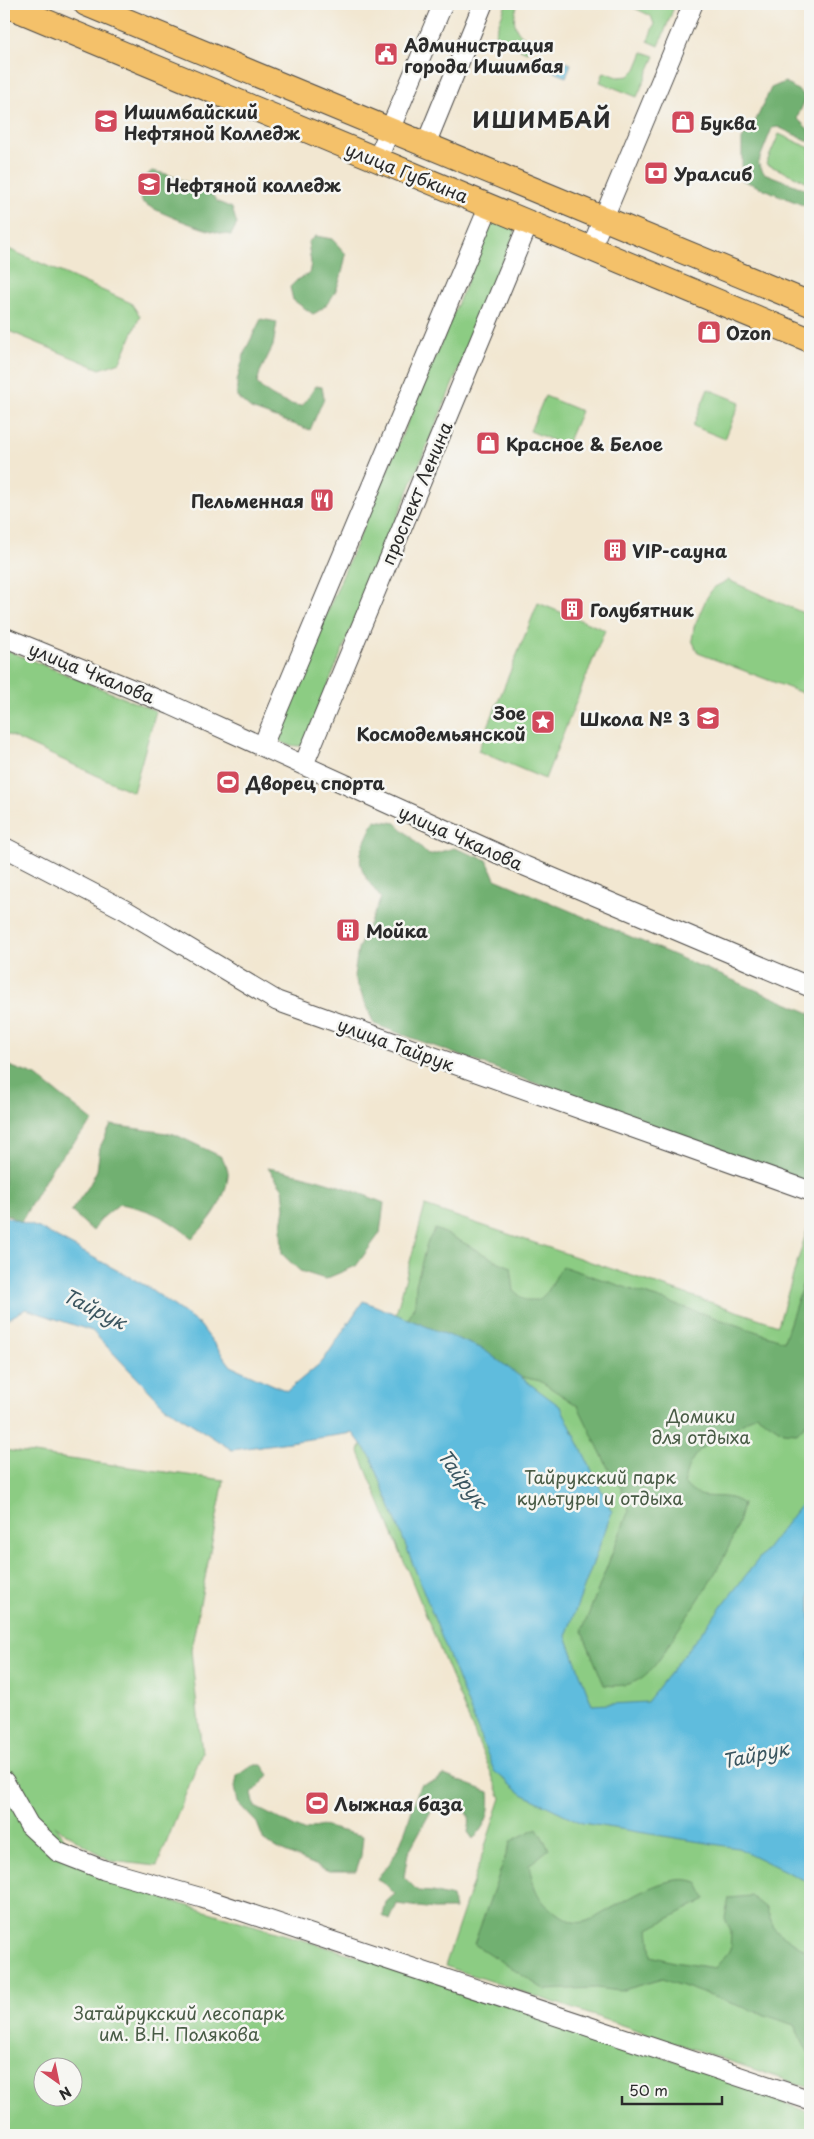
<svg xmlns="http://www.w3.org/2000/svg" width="814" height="2139" font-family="'Playpen Sans',sans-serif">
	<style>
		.green { fill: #8ccc83; stroke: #5c7c57; fill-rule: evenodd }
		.forest { fill: #71b071; stroke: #4e6e4e }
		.water { fill: #5fbcdd; stroke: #457484 }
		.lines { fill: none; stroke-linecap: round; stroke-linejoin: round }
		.minor-casing { stroke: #494744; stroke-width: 21 }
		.major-casing { stroke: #494744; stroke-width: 26 }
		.minor { stroke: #fff; stroke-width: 19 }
		.major { stroke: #f4c16a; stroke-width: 24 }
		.labels { text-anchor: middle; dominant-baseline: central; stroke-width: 5; stroke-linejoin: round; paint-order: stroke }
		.poi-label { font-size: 18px; font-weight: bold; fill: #2b2b2b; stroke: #f6f6f2; text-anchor: start }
		.street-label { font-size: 18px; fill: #2b2b2b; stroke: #f6f6f2 }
		.park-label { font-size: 18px; fill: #485b45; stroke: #f6f6f2 }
		.water-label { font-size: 19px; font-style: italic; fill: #3b5660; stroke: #f6f6f2 }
		.district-label { font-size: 22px; font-weight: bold; letter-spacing: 1px; fill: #2b2b2b; stroke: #f6f6f2 }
	</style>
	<rect width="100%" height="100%" fill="#f6f6f2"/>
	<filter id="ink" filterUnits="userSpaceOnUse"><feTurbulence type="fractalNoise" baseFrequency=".02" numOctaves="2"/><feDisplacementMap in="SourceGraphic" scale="10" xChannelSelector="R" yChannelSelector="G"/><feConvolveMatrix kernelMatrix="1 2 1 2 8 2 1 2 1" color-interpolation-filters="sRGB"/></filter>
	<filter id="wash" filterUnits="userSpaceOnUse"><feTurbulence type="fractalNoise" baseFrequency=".0096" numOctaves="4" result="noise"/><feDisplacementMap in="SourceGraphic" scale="20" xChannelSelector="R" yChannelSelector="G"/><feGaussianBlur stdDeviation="1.12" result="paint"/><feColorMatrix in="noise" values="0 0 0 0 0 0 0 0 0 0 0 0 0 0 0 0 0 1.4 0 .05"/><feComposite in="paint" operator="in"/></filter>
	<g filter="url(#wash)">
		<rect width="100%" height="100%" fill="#f2e7d1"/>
		<!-- green -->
		<g class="green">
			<path d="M506,4H518C511,22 514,33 532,41L527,52L497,39L495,34Z"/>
			<path d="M626,4H680L678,9L674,7L659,46L648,41L654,24L651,16Z"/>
			<path d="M643,52L655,56L637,97L600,82L604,72L618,77L629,76L636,69Z"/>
			<path d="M779,134L810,148V183L766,164Z"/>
			<path d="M493,220L514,228L515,233L304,743L300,746C290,746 281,744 275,736Z"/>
			<path d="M4,247L131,303L140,316L120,362L100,369L4,329Z"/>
			<path d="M708,389L740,402L725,439L693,426Z"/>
			<path d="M545,396L581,411L566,446L530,431Z"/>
			<path d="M728,580L810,616V696L698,653L692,640L694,627L706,599L713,588Z"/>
			<path d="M538,603L605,630L545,779L478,751Z"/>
			<path d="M4,649L156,711L133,792L4,733Z"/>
			<path d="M425,1206L778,1325L810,1220V2088L445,1966L501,1798L359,1452Z"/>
			<path d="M4,1450L224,1480L191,1650L202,1753L157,1866L111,1861L54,1826L73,1848L155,1896L565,2018L810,2113V2135H4ZM42,2066H72V2096H42Z"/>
		</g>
		<!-- forest -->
		<g class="forest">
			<path d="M785,82L802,93L805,100L797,118L810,131V142L778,127L772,128L758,163L764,173L810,191V208L742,180V139L756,120L771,88Z"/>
			<path d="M152,171L166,174L180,179L211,194L218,202L232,208L237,224L231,235C210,233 160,214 142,202C140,190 141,178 152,171Z"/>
			<path d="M316,236L332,239L346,254C342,276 336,304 313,314L293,300L290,287L298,279L309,274L311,263L308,242Z"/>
			<path d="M261,319L277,322L273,346L260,372L257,383C266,395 287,405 302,406L316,386L322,387L324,398L310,430L251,409L237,397V381L245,351Z"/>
			<path d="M375,820L396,823L429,855L454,848L487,860L495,879L810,1013V1184L374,1024L354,976L358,949L381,898C353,863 356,859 375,820Z"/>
			<path d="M4,1064L36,1076L93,1121L53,1166L21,1222L4,1213Z"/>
			<path d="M111,1125L174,1134L222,1157C224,1162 229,1170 228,1175C226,1200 210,1222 192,1238C167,1218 151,1209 119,1204L101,1219L93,1231L71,1211L89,1186L97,1170L100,1147Z"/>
			<path d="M268,1168C309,1175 346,1187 384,1203L380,1233L356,1266L325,1279L300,1271L282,1254L281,1231L285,1208L283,1189Z"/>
			<path d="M435,1229C462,1239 484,1257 511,1267L514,1291L525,1300H539L548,1291L562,1266L784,1341L803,1283L810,1284L809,1420L797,1433L783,1432L756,1414C726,1438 691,1439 684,1483C702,1507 722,1488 743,1504C732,1555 704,1591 676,1633C667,1647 658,1665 644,1676C633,1685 619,1687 604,1685L582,1631L629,1510L621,1488L610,1472L578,1406L540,1381L482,1368L406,1324L415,1304L416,1284L427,1243Z"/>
			<path d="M252,1765H262L269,1775L252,1794L255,1807L303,1831L322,1826L363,1836L361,1856L356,1871H329L278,1849L264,1841L257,1823L238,1803L235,1787L237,1776Z"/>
			<path d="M444,1775L489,1792C491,1812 487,1824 473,1839L468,1832C472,1814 468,1812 454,1801L431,1811L408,1853L404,1877L418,1891L433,1892L452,1897L455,1909H434L397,1904L390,1920L383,1916L386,1902L395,1894L385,1884L377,1880C382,1870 387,1868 391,1861C405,1839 411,1810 420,1785L436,1781Z"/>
			<path d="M537,1828L549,1849L529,1865C534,1889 538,1903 560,1915C564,1917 569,1921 573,1922C588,1925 600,1914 612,1908C635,1895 671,1872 697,1882L706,1899L649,1929L652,1956L674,1962L715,1968L730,1950L731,1932L725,1918L729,1898L751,1896L766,1908L775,1930L810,1953V2057L794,2025L662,1979L620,1991L596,1988L545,1990L474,1944L511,1841Z"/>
		</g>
		<!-- water -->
		<g class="water">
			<path d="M555,58L571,64L566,77L550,70Z"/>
			<path d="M4,1216L39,1228L148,1287L200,1325L231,1366L287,1391L323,1361L363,1301L483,1349L561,1407L612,1512L566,1636L592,1705L647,1702L810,1493V1883L738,1848L582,1823L522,1794L494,1771L371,1457L353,1433L232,1450L164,1406L92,1331L26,1309L4,1321Z"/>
		</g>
	</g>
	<g filter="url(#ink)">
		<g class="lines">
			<!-- minor casing -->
			<g class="minor-casing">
				<g id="minor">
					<path d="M425,146L483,4"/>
					<path d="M377,160L443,4"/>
					<path d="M591,248L693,4"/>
					<path d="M4,637L171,705L525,866L810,987"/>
					<path d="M263,745L489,206"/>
					<path d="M304,764L529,222"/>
					<path d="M4,847L125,910L277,1001L810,1191"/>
					<path d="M4,1781L29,1825L58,1852L104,1870L202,1898L810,2100"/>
				</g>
			</g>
			<!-- major casing -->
			<g class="major-casing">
				<g id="major">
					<path d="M4,4L810,340"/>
					<path d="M86,4L810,304"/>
				</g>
			</g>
			<!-- minor -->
			<use href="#minor" class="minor"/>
			<!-- major -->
			<use href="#major" class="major"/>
		</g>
	</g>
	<!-- icons -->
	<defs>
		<g id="civic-square" transform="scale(1.25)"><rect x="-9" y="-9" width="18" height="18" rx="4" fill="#d1495b" stroke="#f6f6f2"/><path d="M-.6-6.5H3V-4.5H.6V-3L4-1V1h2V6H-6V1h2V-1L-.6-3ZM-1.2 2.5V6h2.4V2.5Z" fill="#fff"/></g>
		<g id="university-square" transform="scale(1.25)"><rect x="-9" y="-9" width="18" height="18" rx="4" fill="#d1495b" stroke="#f6f6f2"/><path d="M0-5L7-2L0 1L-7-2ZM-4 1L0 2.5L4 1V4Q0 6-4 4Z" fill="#fff"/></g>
		<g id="shop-square" transform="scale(1.25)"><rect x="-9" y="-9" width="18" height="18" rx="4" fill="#d1495b" stroke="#f6f6f2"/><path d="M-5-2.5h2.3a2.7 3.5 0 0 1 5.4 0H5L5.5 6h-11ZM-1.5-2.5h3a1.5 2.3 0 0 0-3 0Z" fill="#fff"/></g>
		<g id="bank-square" transform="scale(1.25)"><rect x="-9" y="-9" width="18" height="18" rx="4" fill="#d1495b" stroke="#f6f6f2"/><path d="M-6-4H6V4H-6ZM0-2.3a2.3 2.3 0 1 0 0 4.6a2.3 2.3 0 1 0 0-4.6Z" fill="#fff"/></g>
		<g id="restaurant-square" transform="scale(1.25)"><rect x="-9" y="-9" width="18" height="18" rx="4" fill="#d1495b" stroke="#f6f6f2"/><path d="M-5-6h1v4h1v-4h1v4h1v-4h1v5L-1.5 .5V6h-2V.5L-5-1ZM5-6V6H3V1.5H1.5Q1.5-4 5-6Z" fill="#fff"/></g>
		<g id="building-square" transform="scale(1.25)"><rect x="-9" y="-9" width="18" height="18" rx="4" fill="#d1495b" stroke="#f6f6f2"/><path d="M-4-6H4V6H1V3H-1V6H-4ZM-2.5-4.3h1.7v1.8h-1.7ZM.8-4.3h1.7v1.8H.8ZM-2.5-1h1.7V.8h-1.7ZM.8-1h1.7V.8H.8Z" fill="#fff"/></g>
		<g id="school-square" transform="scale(1.25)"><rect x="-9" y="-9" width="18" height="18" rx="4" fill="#d1495b" stroke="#f6f6f2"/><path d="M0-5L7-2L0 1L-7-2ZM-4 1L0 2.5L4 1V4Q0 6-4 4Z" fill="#fff"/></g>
		<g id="sight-square" transform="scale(1.25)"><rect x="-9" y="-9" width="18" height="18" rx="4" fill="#d1495b" stroke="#f6f6f2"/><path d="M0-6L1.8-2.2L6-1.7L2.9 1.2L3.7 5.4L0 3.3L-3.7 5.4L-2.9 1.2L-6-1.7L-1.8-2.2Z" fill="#fff"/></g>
		<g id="stadium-square" transform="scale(1.25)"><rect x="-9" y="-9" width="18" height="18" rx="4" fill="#d1495b" stroke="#f6f6f2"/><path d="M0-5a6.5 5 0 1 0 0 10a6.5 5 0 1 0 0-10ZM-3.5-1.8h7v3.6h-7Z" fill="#fff"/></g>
	</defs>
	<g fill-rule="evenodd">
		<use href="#civic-square" x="386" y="54"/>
		<use href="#university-square" x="106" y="121"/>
		<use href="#shop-square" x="683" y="122"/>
		<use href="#bank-square" x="656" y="173"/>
		<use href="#university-square" x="149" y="184"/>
		<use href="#shop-square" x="709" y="332"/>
		<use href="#shop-square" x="488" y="443"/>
		<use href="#restaurant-square" x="322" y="500"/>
		<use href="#building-square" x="615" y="550"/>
		<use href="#building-square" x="572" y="609"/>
		<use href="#school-square" x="708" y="718"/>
		<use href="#sight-square" x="543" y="722"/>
		<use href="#stadium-square" x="228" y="782"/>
		<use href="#building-square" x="348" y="930"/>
		<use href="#stadium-square" x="317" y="1803"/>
	</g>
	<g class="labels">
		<!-- poi labels -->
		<g class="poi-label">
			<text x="404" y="44">Администрация<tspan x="404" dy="21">города Ишимбая</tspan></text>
			<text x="124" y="111">Ишимбайский<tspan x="124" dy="21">Нефтяной Колледж</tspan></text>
			<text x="700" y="122">Буква</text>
			<text x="674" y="173">Уралсиб</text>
			<text x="166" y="184">Нефтяной колледж</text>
			<text x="726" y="332">Ozon</text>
			<text x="506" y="443">Красное &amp; Белое</text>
			<text x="304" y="500" text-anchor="end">Пельменная</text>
			<text x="632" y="550">VIP-сауна</text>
			<text x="590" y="609">Голубятник</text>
			<text x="526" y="712" text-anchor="end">Зое<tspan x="526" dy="21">Космодемьянской</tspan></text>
			<text x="690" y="718" text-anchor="end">Школа № 3</text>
			<text x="246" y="782">Дворец спорта</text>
			<text x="366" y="930">Мойка</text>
			<text x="334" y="1803">Лыжная база</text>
		</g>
		<!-- street labels -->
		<g class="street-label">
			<text transform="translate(407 172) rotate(22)">улица Губкина</text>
			<text transform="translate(416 493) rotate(-67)">проспект Ленина</text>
			<text transform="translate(92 672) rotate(22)">улица Чкалова</text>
			<text transform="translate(461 837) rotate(24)">улица Чкалова</text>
			<text transform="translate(396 1044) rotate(20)">улица Тайрук</text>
		</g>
		<!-- park labels -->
		<g class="park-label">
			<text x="701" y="1415">Домики<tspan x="701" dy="21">для отдыха</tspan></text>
			<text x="600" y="1476">Тайрукский парк<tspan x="600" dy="21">культуры и отдыха</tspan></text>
			<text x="179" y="2012">Затайрукский лесопарк<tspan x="179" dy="21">им. В.Н. Полякова</tspan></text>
		</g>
		<!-- water labels -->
		<g class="water-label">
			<text transform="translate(95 1308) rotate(26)">Тайрук</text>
			<text transform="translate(463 1478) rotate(53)">Тайрук</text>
			<text transform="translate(755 1754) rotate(-12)">Тайрук</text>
		</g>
		<!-- district labels -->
		<g class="district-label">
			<text x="542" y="118">ИШИМБАЙ</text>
		</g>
	</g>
	<!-- margin -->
	<rect width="814" height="2139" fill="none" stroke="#f6f6f2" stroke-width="20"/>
	<!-- north arrow -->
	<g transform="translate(58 2082) rotate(147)"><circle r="24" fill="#f6f6f2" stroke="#a5a5a2"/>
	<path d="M0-4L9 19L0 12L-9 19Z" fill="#d1495b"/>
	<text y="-8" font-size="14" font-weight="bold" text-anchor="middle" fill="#2b2b2b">N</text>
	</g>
	<!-- scale -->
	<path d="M622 2096v8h100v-8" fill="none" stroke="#2b2b2b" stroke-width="2.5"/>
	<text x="629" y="2096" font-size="15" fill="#2b2b2b" stroke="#f6f6f2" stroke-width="4" paint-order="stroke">50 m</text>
</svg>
